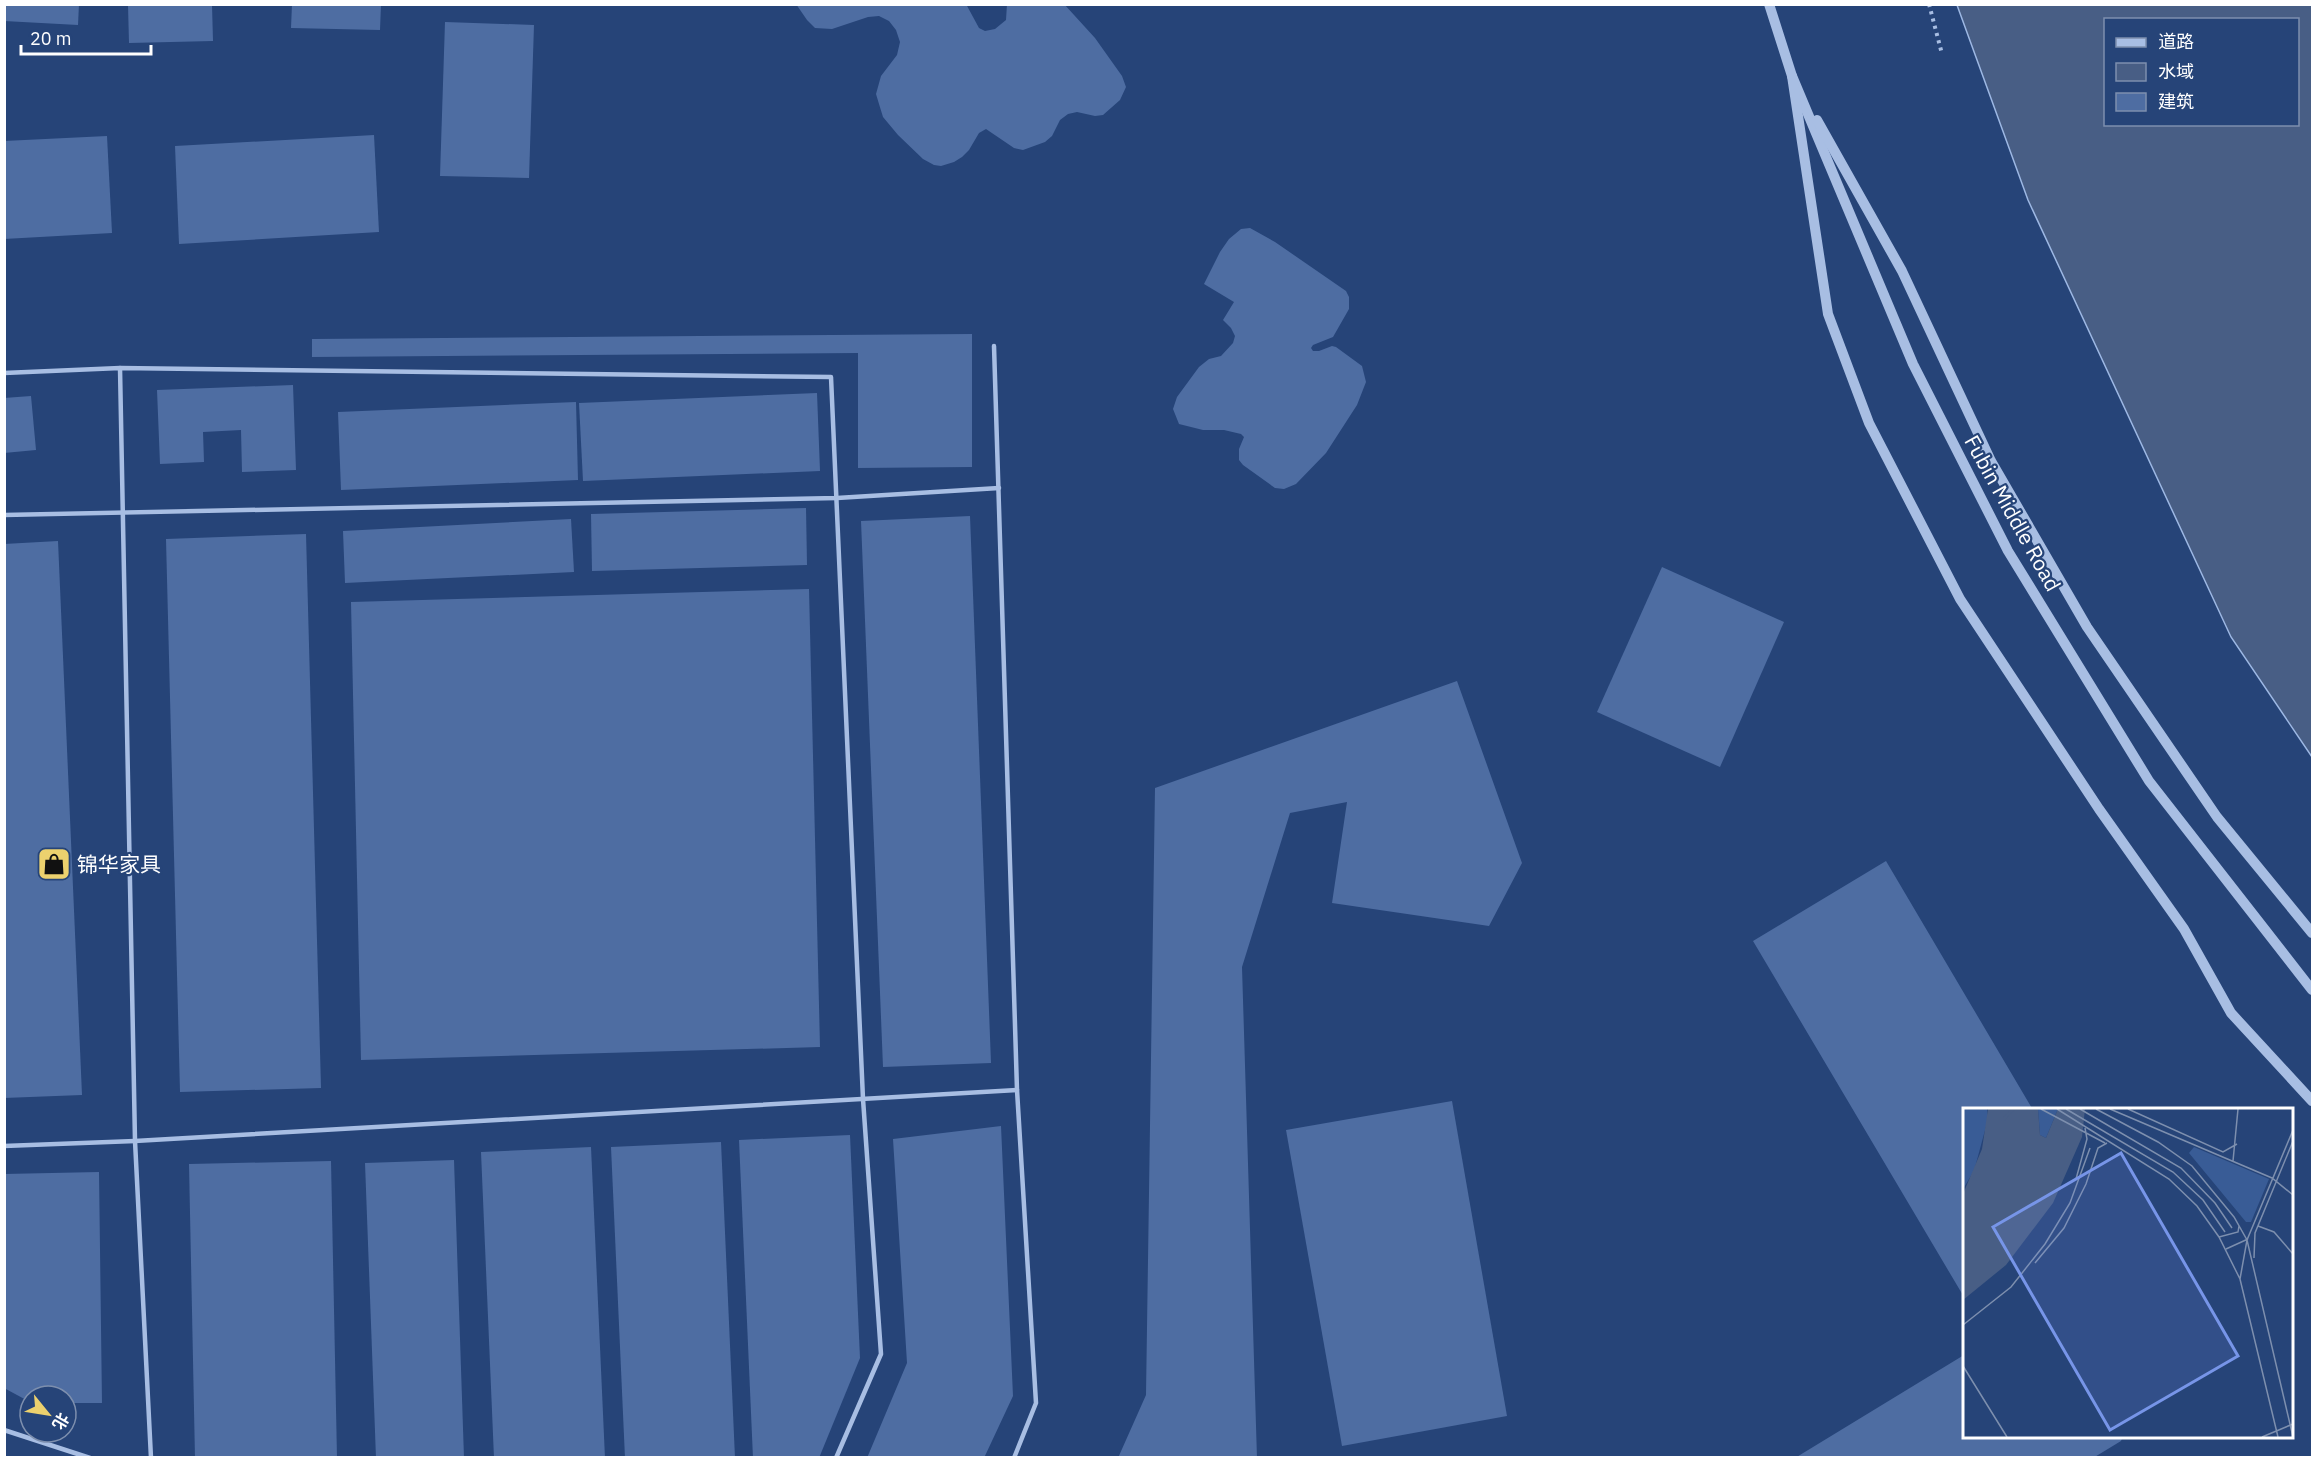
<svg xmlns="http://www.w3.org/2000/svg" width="2317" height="1462" font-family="'IBM Plex Sans','Noto Sans SC',sans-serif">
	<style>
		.water { fill: #485e85; stroke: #9db8e4; stroke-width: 1.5; fill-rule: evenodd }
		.building { fill: #4e6da2 }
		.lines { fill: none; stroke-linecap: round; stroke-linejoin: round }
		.path { stroke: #a8bee3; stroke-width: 4; stroke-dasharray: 3 4.5; stroke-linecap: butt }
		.service { stroke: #a8bee3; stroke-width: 4.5 }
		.tertiary { stroke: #a8bee3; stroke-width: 10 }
		.labels { text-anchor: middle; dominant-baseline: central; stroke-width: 4.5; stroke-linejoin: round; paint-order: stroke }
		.street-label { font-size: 21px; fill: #fff; stroke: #264478 }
		.poi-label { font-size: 21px; fill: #fff; stroke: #264478; text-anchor: start }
		.inset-river { fill: none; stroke: #485e85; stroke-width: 3 }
		.inset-road { fill: none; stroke: #7d8fae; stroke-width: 1.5 }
		.view { fill: #7795e8; fill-opacity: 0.15; stroke: #7795e8; stroke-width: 3 }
		.inset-edge { fill: none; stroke: #fff; stroke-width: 3 }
	</style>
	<rect width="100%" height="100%" fill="#264478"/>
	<!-- water -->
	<path class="water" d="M1957,5H2312V757L2231,637L2028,200ZM2106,20H2298V124H2106Z"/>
	<!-- building -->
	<g class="building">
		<path d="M4,4H79L78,25L4,21Z"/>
		<path d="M292,4H381L380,30L291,28Z"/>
		<path d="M796,4H966L979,28L985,31L995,29L1006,20L1007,4H1064L1095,38L1122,76L1126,87L1120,100L1103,115L1095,116L1077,112L1068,114L1060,120L1052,136L1045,142L1023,150L1014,148L986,129L979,133L969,150L962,157L954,162L941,166L934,165L923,159L898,135L883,117L879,104L876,94L881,76L897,55L900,42L896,30L889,21L879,16L868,17L832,29L815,28L807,20Z"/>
		<path d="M128,5H212L213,41L129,43Z"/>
		<path d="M445,22L534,25L529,178L440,176Z"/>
		<path d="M374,135L379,232L179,244L175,146Z"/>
		<path d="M107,136L112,233L4,239V141Z"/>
		<path d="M1250,228L1275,242L1346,291L1349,297V309L1333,337L1313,345L1311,348L1313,351H1319L1332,346L1336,347L1362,366L1366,382L1357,405L1326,453L1296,484L1284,489L1275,488L1243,465L1239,460V449L1244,437L1241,434L1224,430H1203L1179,424L1173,409L1177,397L1199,367L1209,359L1221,356L1233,343L1235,336L1231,328L1223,320L1234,302L1204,284L1220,252L1229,239L1241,229Z"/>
		<path d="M972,334V467L858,468V353L312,357V339Z"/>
		<path d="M293,385L296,470L242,472L241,430L203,432L204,462L160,464L157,390Z"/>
		<path d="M817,393L820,471L583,481L579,403Z"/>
		<path d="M31,396L36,450L4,453V398Z"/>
		<path d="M576,402L578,480L341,490L338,412Z"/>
		<path d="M806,508L807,565L592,571L591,514Z"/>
		<path d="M970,516L991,1063L883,1067L861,521Z"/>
		<path d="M571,519L574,572L345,583L343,531Z"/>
		<path d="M306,534L321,1088L180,1092L166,539Z"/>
		<path d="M58,541L82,1095L4,1098V544Z"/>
		<path d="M1662,567L1784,622L1720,767L1597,712Z"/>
		<path d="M809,589L820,1047L361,1060L351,602Z"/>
		<path d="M1457,681L1522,863L1489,926L1332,903L1347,802L1290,813L1242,967L1257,1458H1118L1146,1395L1155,788Z"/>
		<path d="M1886,861L2033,1110H1964V1297L1753,941Z"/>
		<path d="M1452,1101L1507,1416L1342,1446L1286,1130Z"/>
		<path d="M1001,1126L1013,1396L984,1458H867L907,1363L893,1139Z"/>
		<path d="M850,1135L860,1358L819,1458H753L739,1140Z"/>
		<path d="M721,1142L735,1458H625L611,1147Z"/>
		<path d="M591,1147L605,1458H494L481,1152Z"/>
		<path d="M454,1160L464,1458H376L365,1163Z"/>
		<path d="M331,1161L337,1458H195L189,1164Z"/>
		<path d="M99,1172L102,1403H66V1396H30V1402L4,1388V1174Z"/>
		<path d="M1964,1355V1436H2123L2121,1441L2093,1458H1795Z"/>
	</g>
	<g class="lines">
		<!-- path -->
		<path class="path" d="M1929,4L1942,54"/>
		<!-- service -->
		<g class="service">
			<path d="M994,346L1017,1090L1036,1403L1014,1458"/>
			<path d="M120,368L135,1141L151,1458"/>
			<path d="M4,373L120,368L831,377L863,1099L881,1354L836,1458"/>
			<path d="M4,515L837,498L999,488"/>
			<path d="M4,1146L135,1141L1017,1090"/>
			<path d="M4,1430L90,1458"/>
		</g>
		<!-- tertiary -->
		<g class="tertiary">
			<path d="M1769,4L1792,76L1913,364L2008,551L2149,781L2312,990"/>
			<path d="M1792,76L1828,314L1869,423L1960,599L2099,809L2184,929L2231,1013L2312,1101"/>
			<path d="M1817,120L1902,271L1991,461L2087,627L2217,817L2312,933"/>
		</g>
	</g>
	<!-- icons -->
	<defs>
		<g id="shop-square" transform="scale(1.725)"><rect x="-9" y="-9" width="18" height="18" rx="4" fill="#ecd16e" stroke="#264478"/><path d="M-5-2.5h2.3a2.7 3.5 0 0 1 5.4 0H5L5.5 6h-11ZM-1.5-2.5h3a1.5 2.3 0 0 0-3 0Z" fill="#111"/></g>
	</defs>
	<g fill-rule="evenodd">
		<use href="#shop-square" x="54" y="864"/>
	</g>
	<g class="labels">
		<!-- street labels -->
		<g class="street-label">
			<text transform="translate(2013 513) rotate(61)">Fubin Middle Road</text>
		</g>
		<!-- poi labels -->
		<g class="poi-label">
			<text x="77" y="864">锦华家具</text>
		</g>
	</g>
	<!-- overview -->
	<g transform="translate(1963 1108)">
		<rect width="330" height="330" fill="#264478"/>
		<path d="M0,1H24L25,11L11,63L0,81ZM75,1H95L83,30L77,27ZM231,39L306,71L288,114H283L226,45Z" fill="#395c96"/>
		<path d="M25,1H75L77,27L83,30L95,1H122L119,29L90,95L43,157L0,192V86L19,41Z" fill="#485e85"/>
		<path class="inset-river" d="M28,11H41L50,1"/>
		<path class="inset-road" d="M78,1L142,35M94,1L206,71L234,98L256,129L277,171L315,329M103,1L210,64L240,92L262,124M117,1L218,60L252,95L269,120M133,1L195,34L229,58L271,109L284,132L330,329M147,1L309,70L330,87M165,1L260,44L274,36M270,53L275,1M113,71L124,31L122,20M295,118L311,124L330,146M256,129L275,124L276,118M263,141L285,131M291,150L292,125L330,33M72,155L101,120L123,76L135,40L144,35M277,171L284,132L330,22M0,217L48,179L82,136L107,95L127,40M0,258L44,329M299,329L330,316"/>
		<path class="view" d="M158,45L275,248L147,322L30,119Z"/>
		<rect width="330" height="330" class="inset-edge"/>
	</g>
	<!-- border -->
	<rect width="2317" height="1462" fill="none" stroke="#ffffff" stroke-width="12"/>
	<!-- legend -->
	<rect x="2104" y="18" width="195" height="108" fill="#264478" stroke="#7d8fae" stroke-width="1.5"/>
	<rect x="2116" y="38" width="30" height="9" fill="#a8bee3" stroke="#7d8fae" stroke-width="1.5"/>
	<text x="2158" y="48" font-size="18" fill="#ffffff">道路</text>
	<rect x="2116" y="63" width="30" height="18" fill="#485e85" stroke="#7d8fae" stroke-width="1.5"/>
	<text x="2158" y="78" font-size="18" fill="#ffffff">水域</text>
	<rect x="2116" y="93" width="30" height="18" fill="#4e6da2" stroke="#7d8fae" stroke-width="1.5"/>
	<text x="2158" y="108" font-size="18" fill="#ffffff">建筑</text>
	<!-- north arrow -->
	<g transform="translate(48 1414) rotate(120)"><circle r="28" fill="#264478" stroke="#7d8fae" stroke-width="1.5"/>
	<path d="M0-4.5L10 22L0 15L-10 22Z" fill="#ecd16e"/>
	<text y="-9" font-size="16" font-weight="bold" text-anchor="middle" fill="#ffffff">北</text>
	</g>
	<!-- scale -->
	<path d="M21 45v9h130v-9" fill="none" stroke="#ffffff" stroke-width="3"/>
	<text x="30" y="45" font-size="18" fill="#ffffff" stroke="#264478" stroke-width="4.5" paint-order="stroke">20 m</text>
</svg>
